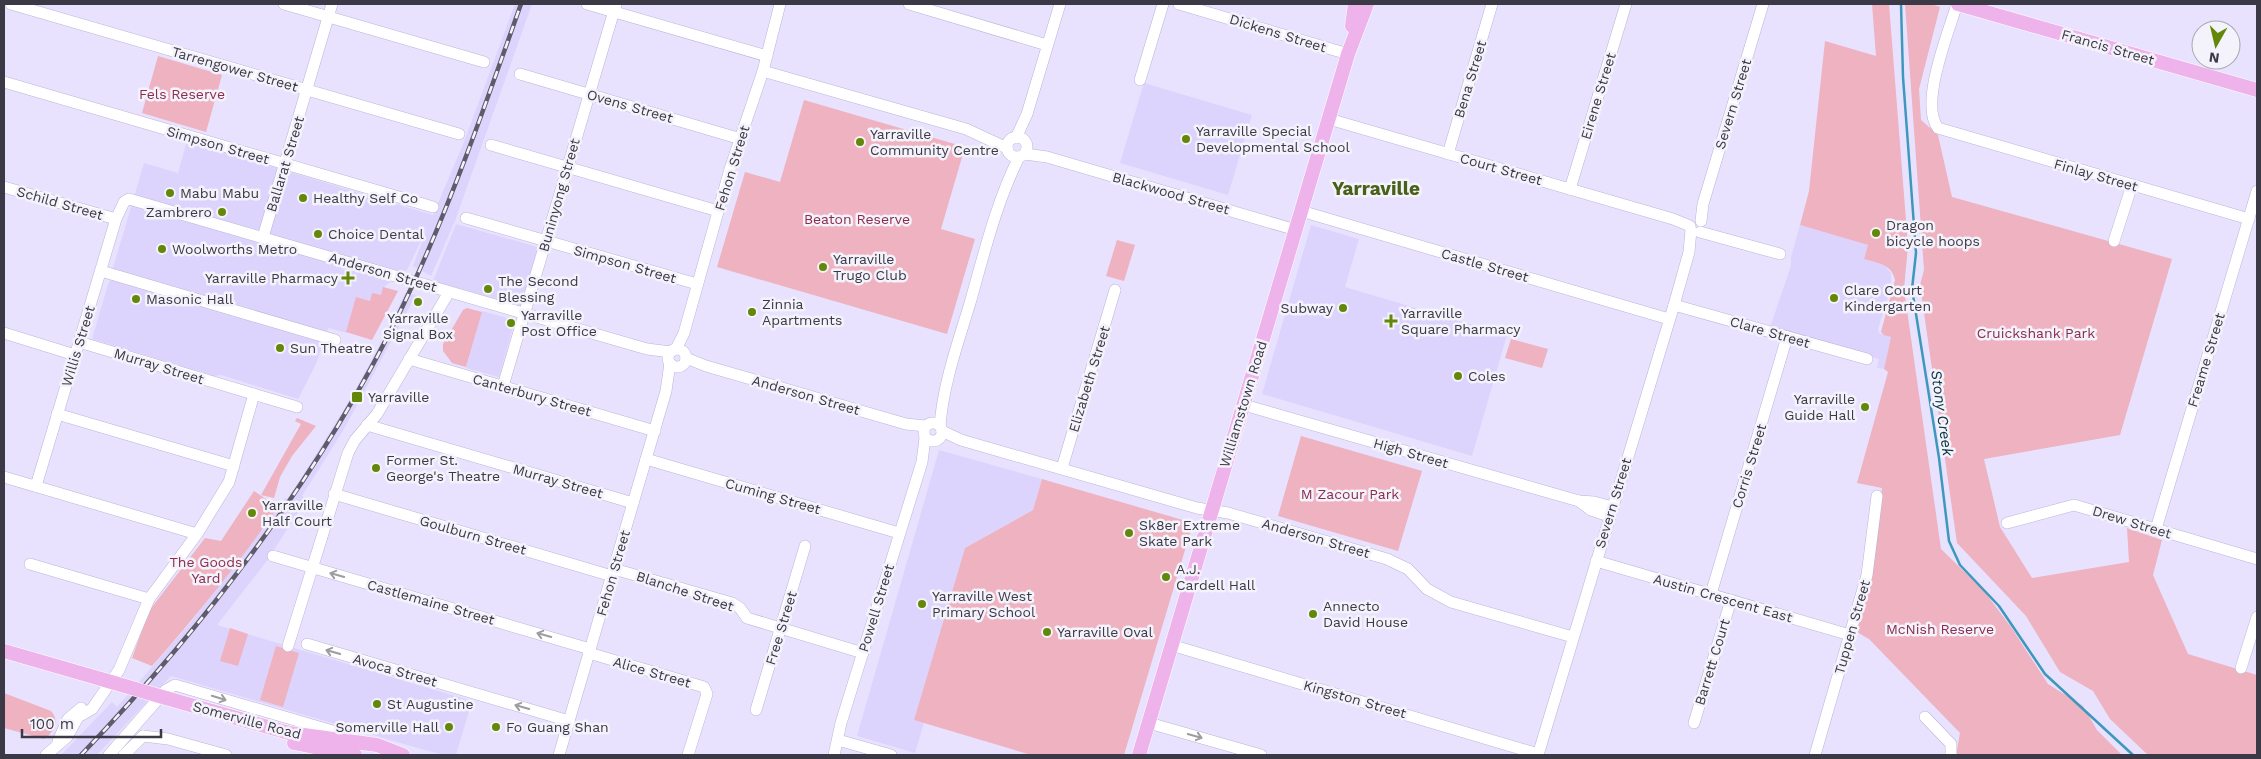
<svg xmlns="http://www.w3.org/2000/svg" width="2261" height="759" font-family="'Work Sans',sans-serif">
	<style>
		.built { fill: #ddd4fe }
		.green { fill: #eeb2c0 }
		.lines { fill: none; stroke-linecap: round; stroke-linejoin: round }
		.stream { stroke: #3d98bc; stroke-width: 2.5 }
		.minor-casing { stroke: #bcb4d7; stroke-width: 12 }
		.major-casing { stroke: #fff; stroke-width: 15 }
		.minor { stroke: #fff; stroke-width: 11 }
		.major { stroke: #efb3eb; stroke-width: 14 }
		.rail-casing { stroke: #5e5b6b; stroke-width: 4.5 }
		.rail { stroke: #f4f2fa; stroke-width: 2.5; stroke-dasharray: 8; stroke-linecap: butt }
		.major-bridge-casing { stroke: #fff; stroke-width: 15; stroke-linecap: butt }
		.major-bridge { stroke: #efb3eb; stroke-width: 14 }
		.oneway { stroke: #9e9ca3 }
		.poi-dot { fill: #638708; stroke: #f4f2fa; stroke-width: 2 }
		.labels { text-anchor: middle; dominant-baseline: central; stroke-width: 5; stroke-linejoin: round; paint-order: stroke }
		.street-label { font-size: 14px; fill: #3c3947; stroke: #f4f2fa }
		.park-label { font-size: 14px; fill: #8a2c4c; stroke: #f4f2fa }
		.poi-label { font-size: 14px; fill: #3c3947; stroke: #f4f2fa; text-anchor: start }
		.water-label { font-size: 15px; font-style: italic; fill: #093443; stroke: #f4f2fa }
		.district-label { font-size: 19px; font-weight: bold; fill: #486019; stroke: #f4f2fa }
	</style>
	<rect width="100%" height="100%" fill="#e8e2fe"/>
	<!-- built -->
	<g class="built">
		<path d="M515,4H532L455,221L431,276L413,266L428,226L407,270L385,286L381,296L370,301L357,298L347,333L328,328L316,364L298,399L221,375L214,376L92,339L144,163L178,173L187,141L433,215L464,142Z"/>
		<path d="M1144,83L1252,115L1228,195L1120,163Z"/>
		<path d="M456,224L538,247L521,306L433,281Z"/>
		<path d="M1311,225L1359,239L1345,287L1507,335L1472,456L1262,394Z"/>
		<path d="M1800,225L1868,245L1864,259L1884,265L1891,273V288L1878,329L1879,333L1891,337L1884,369L1877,368L1879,359L1770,327L1791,266V257Z"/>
		<path d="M405,293L416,295L344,429L302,496L307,499L266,562L217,625L472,701L456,755H444L421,749L171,676L97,755H61L112,702L117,707L191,622L285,498L288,499L348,403L387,332Z"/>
		<path d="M482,311L515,320L499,377L466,368Z"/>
		<path d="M939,450L1042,479L1033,510L965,548L914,720L924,723L915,753L857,736Z"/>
	</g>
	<!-- green -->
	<g class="green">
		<path d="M1872,4H1889L1908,246L1904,289L1941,549L1984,591L2011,627L2048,684L2083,706L2097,730L2122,755H1956L1960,733L1869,639L1855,631L1872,575L1882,488L1857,483L1888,372L1884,369L1891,337L1884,335L1881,332L1895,280C1892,264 1877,263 1864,259L1868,245L1800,225L1809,191L1825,41L1876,56Z"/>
		<path d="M1905,4H1931L1940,7L1919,89L1921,120L1938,135L1952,197L2172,259L2120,435L1984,459L2000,527L2032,578L2129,562L2127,528L2162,540L2153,575L2188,654L2257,675V755H2148L2110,719L2093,691L2060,672L2026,616L1957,543L1920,285L1924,270Z"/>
		<path d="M158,56L222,75L206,132L142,113Z"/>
		<path d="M804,100L965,147L941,229L975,239L947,334L717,267L745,172L780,182Z"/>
		<path d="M1117,240L1135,245L1124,281L1106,276Z"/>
		<path d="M383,287L398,291L372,340L346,332L356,297L370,301L372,293L381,295Z"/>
		<path d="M467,308L482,312L466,367L452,363L443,351V344L463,310Z"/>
		<path d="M1511,339L1548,349L1542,368L1505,358Z"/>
		<path d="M297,418L316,426L292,456L280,477L274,498L261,495L301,424L295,421Z"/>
		<path d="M1301,436L1422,471L1398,551L1278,516Z"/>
		<path d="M1042,479L1193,523L1124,755H1031L914,720L965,548L1033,510Z"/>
		<path d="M254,491L278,507C239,563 197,615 152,666L132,658L149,611L205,538L221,541Z"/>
		<path d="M230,628L248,634L238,666L220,661Z"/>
		<path d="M276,646L299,653L283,707L260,700Z"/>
		<path d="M4,693L51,711C60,721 54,732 44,739L4,728Z"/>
	</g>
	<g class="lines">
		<!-- stream -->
		<path class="stream" d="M1901,4L1903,77L1916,253L1912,289L1939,458L1949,541L1960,565L1999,606L2045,674L2133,755"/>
		<!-- minor casing -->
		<g class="minor-casing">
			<g id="minor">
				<path d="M11,4L459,134"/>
				<path d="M284,4L484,62"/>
				<path d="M587,4L767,56"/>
				<path d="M909,4L1047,45"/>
				<path d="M1179,4L1348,54"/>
				<path d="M1957,4C1949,31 1919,104 1938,128L2249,219"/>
				<path d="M763,71L966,129L1007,148"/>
				<path d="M520,74L741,139"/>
				<path d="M1140,80L1163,4"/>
				<path d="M4,82L433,207"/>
				<path d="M1329,119L1673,219L1690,226"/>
				<circle cx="1017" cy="147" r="10"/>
				<path d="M1016,138L1027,114L1060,4"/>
				<path d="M491,145L718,211"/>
				<path d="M1025,154L1047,157L1296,230"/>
				<path d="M1448,154L1492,4"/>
				<path d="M4,187L116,219"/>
				<path d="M1570,189L1626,4"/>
				<path d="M1301,211L1669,319"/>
				<path d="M466,218L697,284"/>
				<path d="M1701,221L1703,204L1763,4"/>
				<path d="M1700,232L1780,254"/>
				<path d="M263,237L332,4"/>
				<path d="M2114,241L2132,185"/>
				<path d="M101,271L335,340"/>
				<path d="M1674,305L1867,359"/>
				<path d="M4,333L75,355"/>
				<path d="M79,342L297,407"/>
				<path d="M676,349L684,333L730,169L763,71L780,4"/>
				<circle cx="677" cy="358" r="9"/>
				<path d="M686,358L706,366L906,424L925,426"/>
				<path d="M409,359L655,431"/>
				<path d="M503,386L616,4"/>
				<path d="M1244,405L1579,501L1594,502L1612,507"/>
				<path d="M57,414L234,466"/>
				<circle cx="933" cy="432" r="9"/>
				<path d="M367,425L633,503"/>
				<path d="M940,426C943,384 958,343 970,303C984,254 996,203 1019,157"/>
				<path d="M942,431L961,440L1197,508L1228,513L1387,559L1408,569L1427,589L1451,602L1573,637"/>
				<path d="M646,459L899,533"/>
				<path d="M1062,468L1115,290"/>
				<path d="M4,477L197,534"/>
				<path d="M36,486L116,219L124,202L129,199L647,349L671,352"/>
				<path d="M334,494L612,576"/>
				<path d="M1579,501L1591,510L1609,516"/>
				<path d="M2007,523L2074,505L2257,559"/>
				<path d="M2156,529L2257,191"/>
				<path d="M273,556L590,649"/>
				<path d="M1596,561L1850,635"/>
				<path d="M30,564L149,599"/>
				<path d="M614,569L732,603L740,608L747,618L863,653"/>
				<path d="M1711,594L1787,337"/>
				<path d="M307,644L569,721"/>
				<path d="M1171,645L1538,754"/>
				<path d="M288,646L348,453L355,440L377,414L449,292"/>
				<path d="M589,653L704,687L707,694L688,755"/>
				<path d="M2241,668L2257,617"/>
				<path d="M756,710L805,546"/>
				<path d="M1925,717L1951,744V755"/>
				<path d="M1149,723L1261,755"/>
				<path d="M1694,723L1731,600"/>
				<path d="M143,736L168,739L226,755"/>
				<path d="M838,740L891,755"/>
				<path d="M58,741L68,719L81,708"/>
				<path d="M46,755L67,737L78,717L92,709L119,670L149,599L197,534L229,482L254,394"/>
				<path d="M109,755L166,690L175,685L353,737"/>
				<path d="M124,755L143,736"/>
				<path d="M559,755L666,391L670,363"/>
				<path d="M834,755L841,723L922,462L925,438"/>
				<path d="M1538,755L1674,305L1689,252L1691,230"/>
				<path d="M1815,755L1867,575L1877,496"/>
			</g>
		</g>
		<!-- major casing -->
		<g class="major-casing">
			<g id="major">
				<path d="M1958,4L2257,90"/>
				<path d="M1352,26L1355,4"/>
				<path d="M4,651L101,679"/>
				<path d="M166,698L289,733L377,745L403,755"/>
				<path d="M294,743L355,755"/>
				<path d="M1139,755L1348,54L1367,4"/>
			</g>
		</g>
		<!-- minor -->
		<use href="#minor" class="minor"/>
		<!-- major -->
		<use href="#major" class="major"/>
		<!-- rail casing -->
		<g class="rail-casing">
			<path id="rail" d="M81,755C215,615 334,458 415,280C456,190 488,97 521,4"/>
		</g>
		<!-- rail -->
		<use href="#rail" class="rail"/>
		<!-- major-bridge casing -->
		<g class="major-bridge-casing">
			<path id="major-bridge" d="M101,679L166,698"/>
		</g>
		<!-- major-bridge -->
		<use href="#major-bridge" class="major-bridge"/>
	</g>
	<!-- one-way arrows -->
	<defs><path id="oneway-shaft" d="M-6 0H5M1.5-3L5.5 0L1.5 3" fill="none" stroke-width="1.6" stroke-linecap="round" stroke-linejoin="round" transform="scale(1.25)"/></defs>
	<g class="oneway">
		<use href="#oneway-shaft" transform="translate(337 575) rotate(-164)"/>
		<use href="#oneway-shaft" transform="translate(544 635) rotate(-164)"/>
		<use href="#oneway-shaft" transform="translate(333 652) rotate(-164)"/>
		<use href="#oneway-shaft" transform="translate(219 698) rotate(17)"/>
		<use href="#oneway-shaft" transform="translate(522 707) rotate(-164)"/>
		<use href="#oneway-shaft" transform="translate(1195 736) rotate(16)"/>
	</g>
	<!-- markers -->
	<g class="poi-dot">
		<circle cx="1186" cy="139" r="5"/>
		<circle cx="860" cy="142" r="5"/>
		<circle cx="170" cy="193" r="5"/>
		<circle cx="303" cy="198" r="5"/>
		<circle cx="222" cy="212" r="5"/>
		<circle cx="1876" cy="233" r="5"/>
		<circle cx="318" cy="234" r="5"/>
		<circle cx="162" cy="249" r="5"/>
		<circle cx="823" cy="267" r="5"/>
		<path d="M345.5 270.5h5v5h5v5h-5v5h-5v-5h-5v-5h5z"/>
		<circle cx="488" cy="289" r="5"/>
		<circle cx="1834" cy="298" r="5"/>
		<circle cx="136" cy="299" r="5"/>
		<circle cx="418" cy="302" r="5"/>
		<circle cx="1343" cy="308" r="5"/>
		<circle cx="752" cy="312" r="5"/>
		<path d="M1388.5 313.5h5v5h5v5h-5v5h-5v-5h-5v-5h5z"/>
		<circle cx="511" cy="323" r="5"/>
		<circle cx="280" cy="348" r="5"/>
		<circle cx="1458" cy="376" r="5"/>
		<rect x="351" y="391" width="12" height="12" rx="2.5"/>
		<circle cx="1865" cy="407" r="5"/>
		<circle cx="376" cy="468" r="5"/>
		<circle cx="252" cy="513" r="5"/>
		<circle cx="1129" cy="533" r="5"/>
		<circle cx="1166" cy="577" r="5"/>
		<circle cx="922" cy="604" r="5"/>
		<circle cx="1313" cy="614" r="5"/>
		<circle cx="1047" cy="632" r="5"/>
		<circle cx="377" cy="704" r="5"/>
		<circle cx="449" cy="727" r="5"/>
		<circle cx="496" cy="727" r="5"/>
	</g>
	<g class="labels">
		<!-- street labels -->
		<g class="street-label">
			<text transform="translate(1278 33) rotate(17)">Dickens Street</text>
			<text transform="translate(2108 47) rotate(16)">Francis Street</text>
			<text transform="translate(235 69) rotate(16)">Tarrengower Street</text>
			<text transform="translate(1470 79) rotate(-73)">Bena Street</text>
			<text transform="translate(1598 96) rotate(-73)">Eirene Street</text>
			<text transform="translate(1733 104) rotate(-73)">Severn Street</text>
			<text transform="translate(630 106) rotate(16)">Ovens Street</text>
			<text transform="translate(218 145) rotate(16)">Simpson Street</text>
			<text transform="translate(285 164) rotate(-73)">Ballarat Street</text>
			<text transform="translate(732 168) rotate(-73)">Fehon Street</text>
			<text transform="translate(1501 169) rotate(16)">Court Street</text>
			<text transform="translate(2096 175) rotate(16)">Finlay Street</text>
			<text transform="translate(1171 193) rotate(16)">Blackwood Street</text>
			<text transform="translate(559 195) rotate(-74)">Buninyong Street</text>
			<text transform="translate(60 203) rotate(16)">Schild Street</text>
			<text transform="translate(625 264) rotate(16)">Simpson Street</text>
			<text transform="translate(1485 265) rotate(16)">Castle Street</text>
			<text transform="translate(383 272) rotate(16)">Anderson Street</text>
			<text transform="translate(1770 332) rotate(16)">Clare Street</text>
			<text transform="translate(78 346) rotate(-73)">Willis Street</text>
			<text transform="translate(2206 360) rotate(-73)">Freame Street</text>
			<text transform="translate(159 366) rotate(17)">Murray Street</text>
			<text transform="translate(1089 379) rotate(-73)">Elizabeth Street</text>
			<text transform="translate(532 395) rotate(16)">Canterbury Street</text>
			<text transform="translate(806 395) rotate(16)">Anderson Street</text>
			<text transform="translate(1243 404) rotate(-73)">Williamstown Road</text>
			<text transform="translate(1411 453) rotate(16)">High Street</text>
			<text transform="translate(1749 466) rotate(-73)">Corris Street</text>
			<text transform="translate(558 481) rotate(16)">Murray Street</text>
			<text transform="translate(773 496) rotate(16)">Cuming Street</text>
			<text transform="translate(1613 503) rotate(-73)">Severn Street</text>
			<text transform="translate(2132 522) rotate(17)">Drew Street</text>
			<text transform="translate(473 535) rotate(16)">Goulburn Street</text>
			<text transform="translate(1316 538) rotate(16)">Anderson Street</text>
			<text transform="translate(613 573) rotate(-74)">Fehon Street</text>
			<text transform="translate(685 591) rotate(18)">Blanche Street</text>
			<text transform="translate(1723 598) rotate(16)">Austin Crescent East</text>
			<text transform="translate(431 602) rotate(16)">Castlemaine Street</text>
			<text transform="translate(876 608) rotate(-73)">Powell Street</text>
			<text transform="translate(1852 627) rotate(-74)">Tuppen Street</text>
			<text transform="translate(781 628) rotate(-73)">Free Street</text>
			<text transform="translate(1712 662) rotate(-73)">Barrett Court</text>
			<text transform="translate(395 670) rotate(16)">Avoca Street</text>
			<text transform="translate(652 672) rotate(16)">Alice Street</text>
			<text transform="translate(1355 699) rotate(16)">Kingston Street</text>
			<text transform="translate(247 720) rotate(15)">Somerville Road</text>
		</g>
		<!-- park labels -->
		<g class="park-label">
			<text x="182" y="94">Fels Reserve</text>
			<text x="857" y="219">Beaton Reserve</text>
			<text x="2036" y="333">Cruickshank Park</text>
			<text x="1350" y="494">M Zacour Park</text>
			<text x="206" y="562">The Goods<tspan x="206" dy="16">Yard</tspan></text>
			<text x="1940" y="629">McNish Reserve</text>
		</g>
		<!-- poi labels -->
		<g class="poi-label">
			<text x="1196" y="131">Yarraville Special<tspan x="1196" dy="16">Developmental School</tspan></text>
			<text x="870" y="134">Yarraville<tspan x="870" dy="16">Community Centre</tspan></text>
			<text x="180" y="193">Mabu Mabu</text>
			<text x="313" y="198">Healthy Self Co</text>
			<text x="212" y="212" text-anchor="end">Zambrero</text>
			<text x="1886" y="225">Dragon<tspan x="1886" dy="16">bicycle hoops</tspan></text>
			<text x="328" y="234">Choice Dental</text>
			<text x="172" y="249">Woolworths Metro</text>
			<text x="833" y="259">Yarraville<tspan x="833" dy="16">Trugo Club</tspan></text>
			<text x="338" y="278" text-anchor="end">Yarraville Pharmacy</text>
			<text x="498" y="281">The Second<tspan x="498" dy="16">Blessing</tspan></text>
			<text x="1844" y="290">Clare Court<tspan x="1844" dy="16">Kindergarten</tspan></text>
			<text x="146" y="299">Masonic Hall</text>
			<text x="762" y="304">Zinnia<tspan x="762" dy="16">Apartments</tspan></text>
			<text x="1333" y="308" text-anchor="end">Subway</text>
			<text x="1401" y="313">Yarraville<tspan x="1401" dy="16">Square Pharmacy</tspan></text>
			<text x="521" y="315">Yarraville<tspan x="521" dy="16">Post Office</tspan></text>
			<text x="418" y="318" text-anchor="middle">Yarraville<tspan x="418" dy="16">Signal Box</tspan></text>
			<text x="290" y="348">Sun Theatre</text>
			<text x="1468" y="376">Coles</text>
			<text x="368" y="397">Yarraville</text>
			<text x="1855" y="399" text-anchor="end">Yarraville<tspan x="1855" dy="16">Guide Hall</tspan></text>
			<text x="386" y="460">Former St.<tspan x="386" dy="16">George's Theatre</tspan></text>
			<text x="262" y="505">Yarraville<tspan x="262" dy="16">Half Court</tspan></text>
			<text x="1139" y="525">Sk8er Extreme<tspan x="1139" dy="16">Skate Park</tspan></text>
			<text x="1176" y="569">A.J.<tspan x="1176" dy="16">Cardell Hall</tspan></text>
			<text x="932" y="596">Yarraville West<tspan x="932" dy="16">Primary School</tspan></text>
			<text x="1323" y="606">Annecto<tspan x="1323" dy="16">David House</tspan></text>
			<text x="1057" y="632">Yarraville Oval</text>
			<text x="387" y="704">St Augustine</text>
			<text x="439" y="727" text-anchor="end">Somerville Hall</text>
			<text x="506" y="727">Fo Guang Shan</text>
		</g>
		<!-- water labels -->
		<g class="water-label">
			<text transform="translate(1942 413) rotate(82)">Stony Creek</text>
		</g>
		<!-- district labels -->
		<g class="district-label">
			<text x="1376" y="188">Yarraville</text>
		</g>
	</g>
	<!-- border -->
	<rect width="2261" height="759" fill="none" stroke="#3c3947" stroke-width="10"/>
	<!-- north arrow -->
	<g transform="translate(2216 45) rotate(188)"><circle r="24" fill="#f4f2fa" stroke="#aaa8b2"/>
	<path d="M0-4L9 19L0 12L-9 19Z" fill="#638708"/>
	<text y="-8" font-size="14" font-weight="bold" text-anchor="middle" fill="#3c3947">N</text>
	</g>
	<!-- scale -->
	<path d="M22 729v8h139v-8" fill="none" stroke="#3c3947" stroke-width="2.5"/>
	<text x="30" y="729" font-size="15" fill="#3c3947" stroke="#f4f2fa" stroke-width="4" paint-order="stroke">100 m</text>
</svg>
